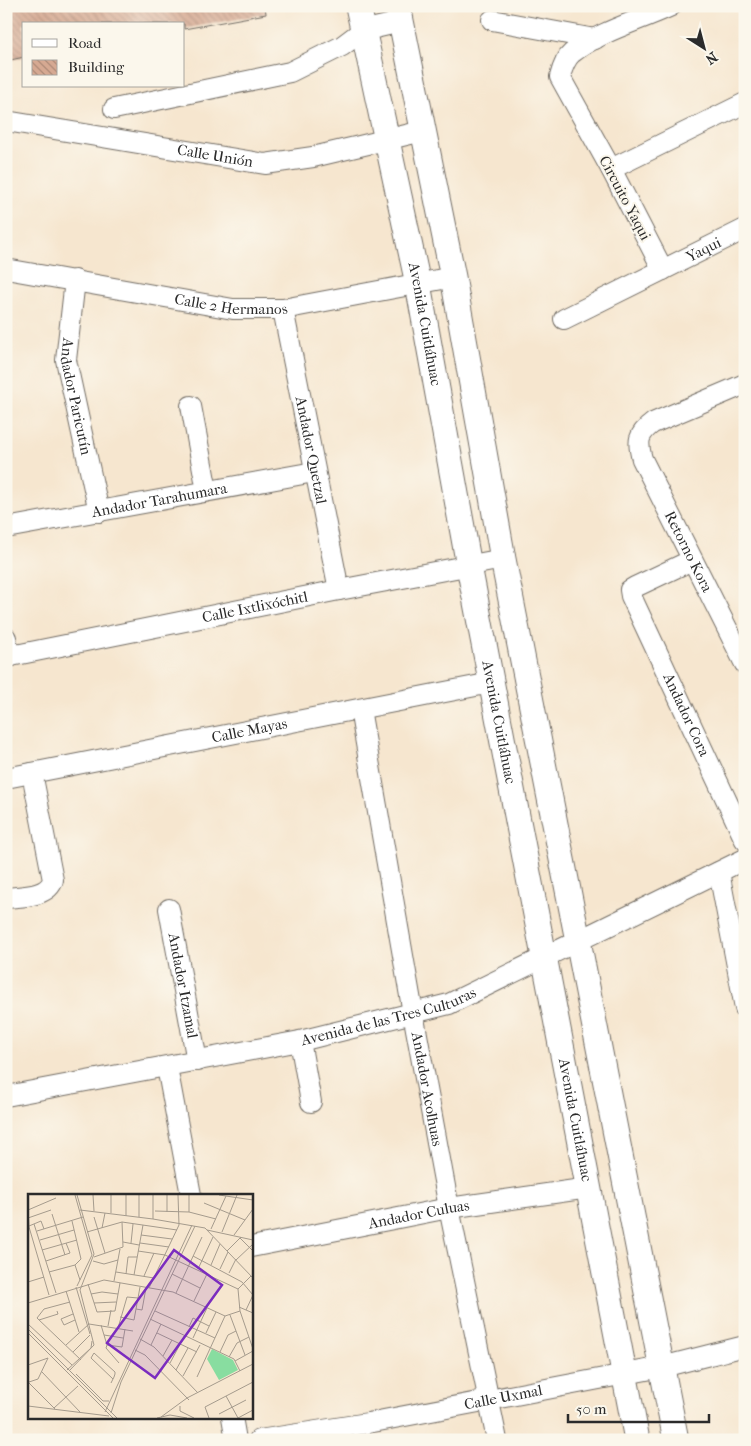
<svg xmlns="http://www.w3.org/2000/svg" width="751" height="1446" font-family="'IM FELL French Canon',serif">
	<style>
		.building { fill: url(#building-back-hatch) }
		.lines { fill: none; stroke-linecap: round; stroke-linejoin: round }
		.minor-casing { stroke: #726c64; stroke-width: 22 }
		.major-casing { stroke: #726c64; stroke-width: 27 }
		.minor { stroke: #fff; stroke-width: 20 }
		.major { stroke: #fff; stroke-width: 25 }
		.labels { text-anchor: middle; dominant-baseline: central; stroke-width: 4; stroke-linejoin: round; paint-order: stroke }
		.street-label { font-size: 15px; fill: #2b2b2b; stroke: #fbf7ec }
		.inset-road { fill: none; stroke: #a59b8d; stroke-width: 1 }
		.view { fill: #7b2cbf; fill-opacity: 0.15; stroke: #7b2cbf; stroke-width: 2.5 }
		.inset-edge { fill: none; stroke: #2b2b2b; stroke-width: 2.5 }
	</style>
	<defs>
		<pattern id="building-back-hatch" width="6" height="6" patternUnits="userSpaceOnUse" patternTransform="scale(1.25)"><rect width="6" height="6" fill="#d6a992"/><path d="M-1 5l2 2M0 0l6 6M5-1l2 2" fill="none" stroke="#ae8a77"/></pattern>
	</defs>
	<rect width="100%" height="100%" fill="#fbf7ec"/>
	<filter id="ink" filterUnits="userSpaceOnUse"><feTurbulence type="fractalNoise" baseFrequency=".02" numOctaves="2"/><feDisplacementMap in="SourceGraphic" scale="10" xChannelSelector="R" yChannelSelector="G"/><feConvolveMatrix kernelMatrix="1 2 1 2 8 2 1 2 1" color-interpolation-filters="sRGB"/></filter>
	<filter id="wash" filterUnits="userSpaceOnUse"><feTurbulence type="fractalNoise" baseFrequency=".0096" numOctaves="4" result="noise"/><feDisplacementMap in="SourceGraphic" scale="20" xChannelSelector="R" yChannelSelector="G"/><feGaussianBlur stdDeviation="1.12" result="paint"/><feColorMatrix in="noise" values="0 0 0 0 0 0 0 0 0 0 0 0 0 0 0 0 0 1.4 0 .05"/><feComposite in="paint" operator="in"/></filter>
	<g filter="url(#wash)">
		<rect width="100%" height="100%" fill="#f6e6cf"/>
		<g id="blocks">
			<!-- building -->
			<path class="building" d="M6,6H265L266,14L184,29V24H24V57L6,61Z"/>
		</g>
	</g>
	<g filter="url(#ink)">
		<use href="#blocks" fill-opacity="0" stroke="#726c64" stroke-width="1"/>
		<g class="lines">
			<!-- minor casing -->
			<g class="minor-casing">
				<g id="minor">
					<path d="M492,20L595,39"/>
					<path d="M114,109L290,72L342,46L362,31L401,22"/>
					<path id="s1" d="M6,121L265,164L313,157L423,131"/>
					<path d="M611,169L745,103"/>
					<path id="s2" d="M6,269L233,309H283L453,277"/>
					<path d="M663,270L611,169L560,77C562,69 565,59 572,53C600,31 639,21 671,6"/>
					<path id="s3" d="M75,280L66,360L99,512"/>
					<path id="s4" d="M283,309L339,590"/>
					<path id="s5" d="M564,319L745,229"/>
					<path id="s6" d="M745,384L653,423C638,434 637,441 642,459L745,664"/>
					<path d="M191,406L207,491"/>
					<path id="s7" d="M6,528L314,472"/>
					<path id="s8" d="M692,560L635,587L630,590L631,596L745,840"/>
					<path d="M6,638L10,657"/>
					<path id="s9" d="M6,657L339,590L503,559"/>
					<path id="s10" d="M360,709L413,1013L449,1208L497,1440"/>
					<path id="s11" d="M6,778L491,683"/>
					<path d="M719,872L745,1008"/>
					<path d="M6,898C22,896 48,897 53,880L32,773"/>
					<path id="s12" d="M169,909L197,1061"/>
					<path d="M300,1041L311,1102"/>
					<path d="M167,1067L191,1195"/>
					<path id="s13" d="M6,1096L300,1041L449,1004L745,859"/>
					<path id="s14" d="M251,1247L449,1208L589,1188"/>
					<path d="M232,1417L236,1440"/>
					<path id="s15" d="M259,1440L368,1423L662,1367L745,1346"/>
				</g>
			</g>
			<!-- major casing -->
			<g class="major-casing">
				<g id="major">
					<path id="s16" d="M358,6L418,284L469,566L637,1440"/>
					<path d="M398,6L453,277L503,559L676,1440"/>
				</g>
			</g>
			<!-- minor -->
			<use href="#minor" class="minor"/>
			<!-- major -->
			<use href="#major" class="major"/>
		</g>
	</g>
	<g class="labels">
		<!-- street labels -->
		<g class="street-label">
			<text stroke="none"><textPath href="#s1" startOffset="212">Calle Unión</textPath></text>
			<text transform="translate(625 198) rotate(62)">Circuito Yaqui</text>
			<text stroke="none"><textPath href="#s5" startOffset="156">Yaqui</textPath></text>
			<text stroke="none"><textPath href="#s2" startOffset="228">Calle 2 Hermanos</textPath></text>
			<text stroke="none"><textPath href="#s16" startOffset="325">Avenida Cuitláhuac</textPath></text>
			<text stroke="none"><textPath href="#s3" startOffset="118">Andador Paricutín</textPath></text>
			<text stroke="none"><textPath href="#s4" startOffset="144">Andador Quetzal</textPath></text>
			<text stroke="none"><textPath href="#s7" startOffset="156">Andador Tarahumara</textPath></text>
			<text stroke="none"><textPath href="#s6" startOffset="245">Retorno Kora</textPath></text>
			<text stroke="none"><textPath href="#s9" startOffset="254">Calle Ixtlixóchitl</textPath></text>
			<text stroke="none"><textPath href="#s8" startOffset="206">Andador Cora</textPath></text>
			<text stroke="none"><textPath href="#s16" startOffset="730">Avenida Cuitláhuac</textPath></text>
			<text stroke="none"><textPath href="#s11" startOffset="248">Calle Mayas</textPath></text>
			<text stroke="none"><textPath href="#s12" startOffset="78">Andador Itzamal</textPath></text>
			<text stroke="none"><textPath href="#s13" startOffset="391">Avenida de las Tres Culturas</textPath></text>
			<text stroke="none"><textPath href="#s10" startOffset="386">Andador Acolhuas</textPath></text>
			<text stroke="none"><textPath href="#s16" startOffset="1135">Avenida Cuitláhuac</textPath></text>
			<text stroke="none"><textPath href="#s14" startOffset="171">Andador Culuas</textPath></text>
			<text stroke="none"><textPath href="#s15" startOffset="248">Calle Uxmal</textPath></text>
		</g>
	</g>
	<!-- overview -->
	<g transform="translate(28 1194)">
		<rect width="225" height="225" fill="#f6e6cf"/>
		<path d="M184,155L205,166L210,176L191,186L179,165Z" fill="#88dda0"/>
		<path class="inset-road" d="M47,1L64,61L49,92M65,1L66,17M125,1V25L177,34L225,84M139,1V18M191,1L225,6M176,9L217,26M0,15L1,33L21,101M0,16L28,4M52,16L125,25M127,17L161,18L188,25M161,18V1M83,19V1M24,20L37,61M98,22V1M66,23L77,59M111,23V1M0,24L23,16M6,30L28,99M1,32L13,27L16,35M74,34L77,19M183,35L198,2M179,36L225,46M9,37L55,23M59,38L94,28L149,36M194,38L209,1M113,41L144,45M206,41L225,15M212,44L225,57M12,46L46,36M95,48L111,51M103,49L105,30M112,49L141,53M14,56L49,46M110,57L137,61L210,95M199,57L213,43M165,62L214,88L225,101L218,116M66,63L95,53L94,28M208,66L225,50M18,67L42,59L38,49M65,67L76,70L90,66M47,71L52,86M183,71L192,50M170,75L185,43M192,75L200,58M21,78L47,71L53,65L44,27M88,78L126,84M201,79L208,65M98,80L100,63H109M144,80L172,94M106,81L115,31M116,82L126,59M86,87L92,55M0,88L16,83M60,90L69,118L87,117L92,89M48,93L62,140M121,94L151,31L150,1M210,95L212,117L225,155M210,95L223,82M38,97L51,138M148,99L174,43M63,100L74,98L90,100M166,107L179,80M42,108L16,115L9,124L53,166M0,109L76,86L145,98L197,122M66,109L88,108M211,113L225,119M108,115L114,116L118,94M127,117L187,144M45,120L33,125L36,131L47,126M202,121L217,161M197,122L212,117M92,123L106,126L112,93M122,125L206,165L212,177M11,126L30,120L29,117M0,130L44,171M73,131L79,151M80,132L83,116M161,133L165,124L181,132M90,134L99,103L110,104M0,135L89,224M0,139L85,224M129,139L169,158M178,139L188,118M76,141L95,144M165,144L179,114M112,145L126,153L170,199M38,151L61,130L105,137M79,151L94,153L97,135M79,151L78,154L91,169M123,151L133,130M107,156L117,161L161,206M45,158L62,141M192,158L200,141L208,137M135,162L144,146M201,163L209,149L221,143M207,167L225,157M142,169L157,141M0,171L20,164M39,176L63,154L64,147M42,176L66,151L52,96L66,60L49,1M148,176L160,154M14,178L52,218M48,180L75,207H81M155,182L172,151M169,183L197,122M1,188L10,185L20,164M1,189L27,215M83,189L86,183L87,180V178L66,159L63,164L85,185M198,202L210,224L225,216M0,212L81,222M152,212V217L166,224M26,214L50,192M77,218L164,31M83,219L93,188L167,32M191,220L218,206M133,223L159,204L225,170M129,224L142,221L159,224M181,224L177,213L225,188"/>
		<path class="view" d="M146,56L194,91L127,184L79,149Z"/>
		<rect width="225" height="225" class="inset-edge"/>
	</g>
	<!-- margin -->
	<rect width="751" height="1446" fill="none" stroke="#fbf7ec" stroke-width="25"/>
	<!-- legend -->
	<rect x="22" y="22" width="162" height="65" fill="#fbf7ec" stroke="#a8a59f"/>
	<rect x="32" y="39" width="25" height="8" fill="#ffffff" stroke="#a8a59f"/>
	<text x="68" y="48" font-size="15" fill="#2b2b2b">Road</text>
	<rect x="32" y="60" width="25" height="15" fill="url(#building-back-hatch)" stroke="#a8a59f"/>
	<text x="68" y="72" font-size="15" fill="#2b2b2b">Building</text>
	<!-- north arrow -->
	<g transform="translate(704 48) rotate(144)" stroke="#fbf7ec" stroke-width="4" paint-order="stroke">
	<path d="M0-4L9 19L0 12L-9 19Z" fill="#2b2b2b"/>
	<text y="-8" font-size="14" font-weight="bold" text-anchor="middle" fill="#2b2b2b">N</text>
	</g>
	<!-- scale -->
	<path d="M568 1414v8h141v-8" fill="none" stroke="#2b2b2b" stroke-width="2.5"/>
	<text x="576" y="1414" font-size="15" fill="#2b2b2b" stroke="#fbf7ec" stroke-width="4" paint-order="stroke">50 m</text>
</svg>
